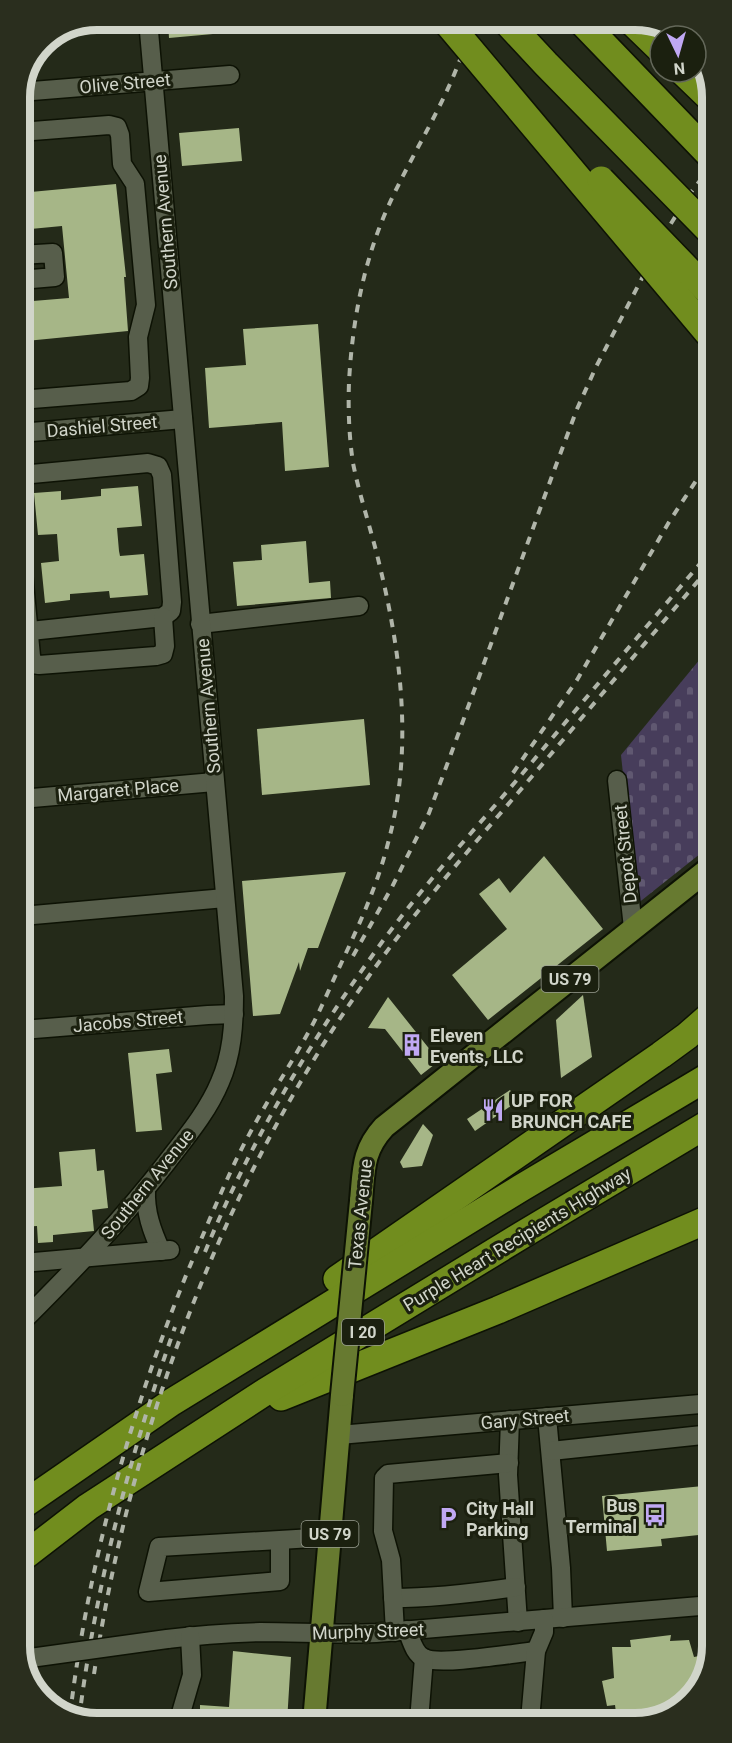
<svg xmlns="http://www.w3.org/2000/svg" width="732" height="1743" font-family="Roboto,sans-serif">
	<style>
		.cemetery { fill: url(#cemetery-stones) }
		.building { fill: #a6b687 }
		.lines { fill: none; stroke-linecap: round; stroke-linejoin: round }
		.minor-casing { stroke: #0d1204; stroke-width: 21 }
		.major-casing { stroke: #0d1204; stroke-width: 26 }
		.highway-casing { stroke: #0d1204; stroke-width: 30 }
		.minor { stroke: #575e4b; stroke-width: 18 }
		.major { stroke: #677a30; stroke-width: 22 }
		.highway { stroke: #718d1e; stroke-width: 27 }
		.rail { stroke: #b0b5a9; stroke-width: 4; stroke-dasharray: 8 8; stroke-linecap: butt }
		.minor-bridge-casing { stroke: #0d1204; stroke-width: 21; stroke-linecap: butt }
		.major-bridge-casing { stroke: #0d1204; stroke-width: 26; stroke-linecap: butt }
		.highway-bridge-casing { stroke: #0d1204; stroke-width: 30; stroke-linecap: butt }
		.minor-bridge { stroke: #575e4b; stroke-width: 18 }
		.major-bridge { stroke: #677a30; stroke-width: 22 }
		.highway-bridge { stroke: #718d1e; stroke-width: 27 }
		.labels { text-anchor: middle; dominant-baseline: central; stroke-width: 6; stroke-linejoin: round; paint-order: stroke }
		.shield { fill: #1b200f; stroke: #9a9f92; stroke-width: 1.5 }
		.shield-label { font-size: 16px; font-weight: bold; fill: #d1d5ca }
		.street-label { font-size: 18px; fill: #d1d5ca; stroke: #1b200f }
		.poi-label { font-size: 18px; font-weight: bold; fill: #d1d5ca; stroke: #1b200f; text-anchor: start }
		.rim { fill: none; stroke: #d1d5ca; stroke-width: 8 }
	</style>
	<defs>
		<pattern id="cemetery-stones" width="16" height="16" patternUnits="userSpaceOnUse" patternTransform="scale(1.5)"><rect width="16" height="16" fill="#473d5b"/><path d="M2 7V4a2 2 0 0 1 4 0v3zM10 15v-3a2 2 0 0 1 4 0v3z" fill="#605871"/></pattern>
	</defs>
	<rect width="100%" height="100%" fill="#242a19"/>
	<!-- cemetery -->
	<path class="cemetery" d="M710,647V846L637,904L621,755Z"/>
	<!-- building -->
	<g class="building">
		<path d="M191,20H211L213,34L169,38L168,22Z"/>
		<path d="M239,128L242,161L182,166L179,133Z"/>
		<path d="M116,184L126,277H124L128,331L26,341L25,332H20V318L22,317L21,302L69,298L62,226L20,230V193Z"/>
		<path d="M318,324L329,467L285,471L282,422L209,428L205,368L246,365L243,329Z"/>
		<path d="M138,486L142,526L117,528L119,551L120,556L144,554L148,595L110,598L109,591L70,594V600L45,603L41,563L59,561L57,534L38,535L34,493L61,491V500L101,496V489Z"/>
		<path d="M306,541L309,583L330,581L331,598L237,606L233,562L262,560L261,545Z"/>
		<path d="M364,719L370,785L262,795L257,729Z"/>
		<path d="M544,856L603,929L488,1020L452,975L507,929L479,894L499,878L510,893Z"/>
		<path d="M346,872L318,948H308L300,971L299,962L280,1014L253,1016L242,881Z"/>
		<path d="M583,995L592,1057L561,1078L556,1020Z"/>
		<path d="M388,997L439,1061L421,1075L385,1029L368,1028Z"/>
		<path d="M169,1049L172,1072L156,1074L162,1130L136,1132L128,1053Z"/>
		<path d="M510,1090L518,1101L475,1131L467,1119Z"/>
		<path d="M423,1124L433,1135L422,1166L403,1168L400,1162Z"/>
		<path d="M95,1149L97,1171L104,1170L108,1208L92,1210L94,1231L53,1235V1242L38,1243L37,1226L22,1227V1189L62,1186L59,1152Z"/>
		<path d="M703,1486L708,1534L661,1539L662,1546L607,1551L602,1496Z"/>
		<path d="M671,1635L670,1641L689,1640L694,1657L704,1655L707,1663L697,1693L659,1719L617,1720L615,1705L607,1706L602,1681L614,1678L612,1647H631L630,1640Z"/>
		<path d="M233,1651L291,1657L287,1722L200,1723V1705L229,1707Z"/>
	</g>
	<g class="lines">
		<!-- minor casing -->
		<g class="minor-casing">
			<g id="minor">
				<path d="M353,20L354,21"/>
				<path d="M20,92L230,75"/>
				<path d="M20,132L109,125L117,127L120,135L122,164L135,184L146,305L138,337L140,378L139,386L131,391L20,400"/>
				<path d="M20,255L53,253L55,277L20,280"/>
				<path d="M20,433L183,419"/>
				<path d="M21,475L148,463L158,466L162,475L172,602L171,611L163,617L21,632"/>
				<path d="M21,551L31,656L33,664L39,665L156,656L163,654L165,646L163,617"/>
				<path d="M200,624L359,606"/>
				<path d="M617,780L633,928"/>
				<path d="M21,799L214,782"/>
				<path d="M22,916L225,898"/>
				<path d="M22,1030L208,1015L234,1014"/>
				<path d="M146,1190C145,1212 152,1231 161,1251"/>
				<path d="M23,1263L170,1250"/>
				<path d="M23,1321C74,1270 123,1219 167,1162C187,1136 208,1111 220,1082C232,1055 234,1025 234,996L148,20"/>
				<path d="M547,1417L561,1568L563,1618"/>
				<path d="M510,1420L508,1475L518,1622"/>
				<path d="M339,1435L712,1403"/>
				<path d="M551,1451L712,1434"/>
				<path d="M280,1540V1581L148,1592L159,1547L330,1537"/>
				<path d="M393,1598C434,1598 475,1593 516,1587"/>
				<path d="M407,1630C411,1639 414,1654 424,1658C439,1666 515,1653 536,1651"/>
				<path d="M395,1632L391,1560L383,1531L384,1478L388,1474L509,1463"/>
				<path d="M167,1639C198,1635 228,1633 260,1632C298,1632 337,1635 376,1633L712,1605"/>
				<path d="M181,1713L192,1675L190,1636"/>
				<path d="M530,1720L536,1651L544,1632V1619"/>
				<path d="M419,1721L424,1658"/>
			</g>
		</g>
		<!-- major casing -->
		<g class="major-casing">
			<g id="major">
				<path d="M361,1201C364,1170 362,1151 384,1127L711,867"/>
				<path d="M314,1722L342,1395"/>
			</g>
		</g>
		<!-- highway casing -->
		<g class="highway-casing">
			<g id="highway">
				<path d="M580,20L709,154"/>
				<path d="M630,20L660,49"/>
				<path d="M683,72L709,97"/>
				<path d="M337,1279L661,1055L687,1036L711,1015"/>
				<path d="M281,1397L498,1310L711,1218"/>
				<path d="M23,1505L172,1402L521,1188L711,1075"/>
				<path d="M23,1557L88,1507L265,1392L522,1235L711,1122"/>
			</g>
		</g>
		<!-- minor -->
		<use href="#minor" class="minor"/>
		<!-- major -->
		<use href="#major" class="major"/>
		<!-- highway -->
		<use href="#highway" class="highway"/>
		<!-- rail -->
		<g class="rail">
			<path d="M513,773L577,680L669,522L709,461"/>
			<path d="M353,956L392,887L429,813L451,754L552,476L577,409L596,367L667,230L688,196L709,169"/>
			<path d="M205,1252C248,1147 306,1048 372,956C417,892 471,834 522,774C584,700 647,626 710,552"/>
			<path d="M94,1674C131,1430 221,1188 362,986C409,918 463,857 517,794C581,719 645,643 710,567"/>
			<path d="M70,1715C88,1564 130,1414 187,1273C203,1235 219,1196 237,1158C258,1115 285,1074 308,1033C320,1012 329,989 339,968C358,927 377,887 388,843C413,752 402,658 380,567C372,532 360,498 353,463C349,436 348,409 349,382C352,326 362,269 384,216C412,150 456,91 472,20"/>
			<path d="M79,1719C96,1584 130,1454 175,1327"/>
		</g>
		<!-- minor-bridge casing -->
		<g class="minor-bridge-casing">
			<path id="minor-bridge" d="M23,1659L167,1639"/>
		</g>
		<!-- major-bridge casing -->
		<g class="major-bridge-casing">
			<path id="major-bridge" d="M342,1395L361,1201"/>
		</g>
		<!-- highway-bridge casing -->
		<g class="highway-bridge-casing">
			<g id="highway-bridge">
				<path d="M445,20L709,334"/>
				<path d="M505,20L546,64L709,230"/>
				<path d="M601,180L709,292"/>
			</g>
		</g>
		<!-- minor-bridge -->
		<use href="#minor-bridge" class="minor-bridge"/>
		<!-- major-bridge -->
		<use href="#major-bridge" class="major-bridge"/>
		<!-- highway-bridge -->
		<use href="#highway-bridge" class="highway-bridge"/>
	</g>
	<!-- icons -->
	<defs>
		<g id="building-bare" transform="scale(1.8)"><path d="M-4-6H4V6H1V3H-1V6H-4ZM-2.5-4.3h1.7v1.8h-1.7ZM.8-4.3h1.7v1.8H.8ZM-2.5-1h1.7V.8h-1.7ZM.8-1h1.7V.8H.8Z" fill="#c0a8f3" stroke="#1b200f" stroke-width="2.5" paint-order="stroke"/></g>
		<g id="restaurant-bare" transform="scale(1.8)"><path d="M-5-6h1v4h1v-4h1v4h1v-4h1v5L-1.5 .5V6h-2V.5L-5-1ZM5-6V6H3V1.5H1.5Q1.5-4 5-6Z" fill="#c0a8f3" stroke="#1b200f" stroke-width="2.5" paint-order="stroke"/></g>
		<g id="bus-bare" transform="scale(1.8)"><path d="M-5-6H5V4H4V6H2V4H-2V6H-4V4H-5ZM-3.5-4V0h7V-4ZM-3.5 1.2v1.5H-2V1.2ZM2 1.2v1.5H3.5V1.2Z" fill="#c0a8f3" stroke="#1b200f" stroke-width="2.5" paint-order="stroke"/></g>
		<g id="parking-bare" transform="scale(1.8)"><path d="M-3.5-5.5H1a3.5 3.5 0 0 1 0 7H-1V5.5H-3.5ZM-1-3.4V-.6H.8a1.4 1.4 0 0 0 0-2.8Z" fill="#c0a8f3" stroke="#1b200f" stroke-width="2.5" paint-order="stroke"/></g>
	</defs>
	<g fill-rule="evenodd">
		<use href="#building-bare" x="412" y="1045"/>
		<use href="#restaurant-bare" x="493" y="1110"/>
		<use href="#bus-bare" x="655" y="1515"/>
		<use href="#parking-bare" x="448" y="1518"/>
	</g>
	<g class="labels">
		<!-- shield labels -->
		<g class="shield">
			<rect x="541.5" y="966" width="57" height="26" rx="4.5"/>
			<rect x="342" y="1319" width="42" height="26" rx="4.5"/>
			<rect x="301.5" y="1521" width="57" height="26" rx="4.5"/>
		</g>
		<g class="shield-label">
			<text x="570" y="979">US 79</text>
			<text x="363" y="1332">I 20</text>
			<text x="330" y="1534">US 79</text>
		</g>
		<!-- street labels -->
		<g class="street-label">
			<text transform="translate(125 83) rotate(-5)">Olive Street</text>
			<text transform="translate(165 222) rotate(-95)">Southern Avenue</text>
			<text transform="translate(102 426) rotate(-5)">Dashiel Street</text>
			<text transform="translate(208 706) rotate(-95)">Southern Avenue</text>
			<text transform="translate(118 790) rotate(-5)">Margaret Place</text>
			<text transform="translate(625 854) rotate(-96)">Depot Street</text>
			<text transform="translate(128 1021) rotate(-5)">Jacobs Street</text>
			<text transform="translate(147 1184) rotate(-51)">Southern Avenue</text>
			<text transform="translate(360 1214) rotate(-84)">Texas Avenue</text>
			<text transform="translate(517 1239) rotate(-31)">Purple Heart Recipients Highway</text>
			<text transform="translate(525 1419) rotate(-5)">Gary Street</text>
			<text transform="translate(368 1631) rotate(-2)">Murphy Street</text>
		</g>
		<!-- poi labels -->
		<g class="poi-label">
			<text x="430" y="1035">Eleven<tspan x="430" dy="21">Events, LLC</tspan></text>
			<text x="511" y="1100">UP FOR<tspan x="511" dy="21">BRUNCH CAFE</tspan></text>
			<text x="637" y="1505" text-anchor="end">Bus<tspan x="637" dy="21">Terminal</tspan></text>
			<text x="466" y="1508">City Hall<tspan x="466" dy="21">Parking</tspan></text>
		</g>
	</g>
	<!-- crop -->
	<path d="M0 0H732V1743H0ZM97 30H635A67 67 0 0 1 702 97V1646A67 67 0 0 1 635 1713H97A67 67 0 0 1 30 1646V97A67 67 0 0 1 97 30Z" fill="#2a2e1e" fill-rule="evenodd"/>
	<path class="rim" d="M97 30H635A67 67 0 0 1 702 97V1646A67 67 0 0 1 635 1713H97A67 67 0 0 1 30 1646V97A67 67 0 0 1 97 30Z"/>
	<!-- north arrow -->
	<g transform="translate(678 54) rotate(175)"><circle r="28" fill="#1b200f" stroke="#64685a" stroke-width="1.5"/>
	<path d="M0-4.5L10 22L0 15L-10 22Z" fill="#c0a8f3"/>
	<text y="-9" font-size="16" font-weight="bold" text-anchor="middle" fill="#d1d5ca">N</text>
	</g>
</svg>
